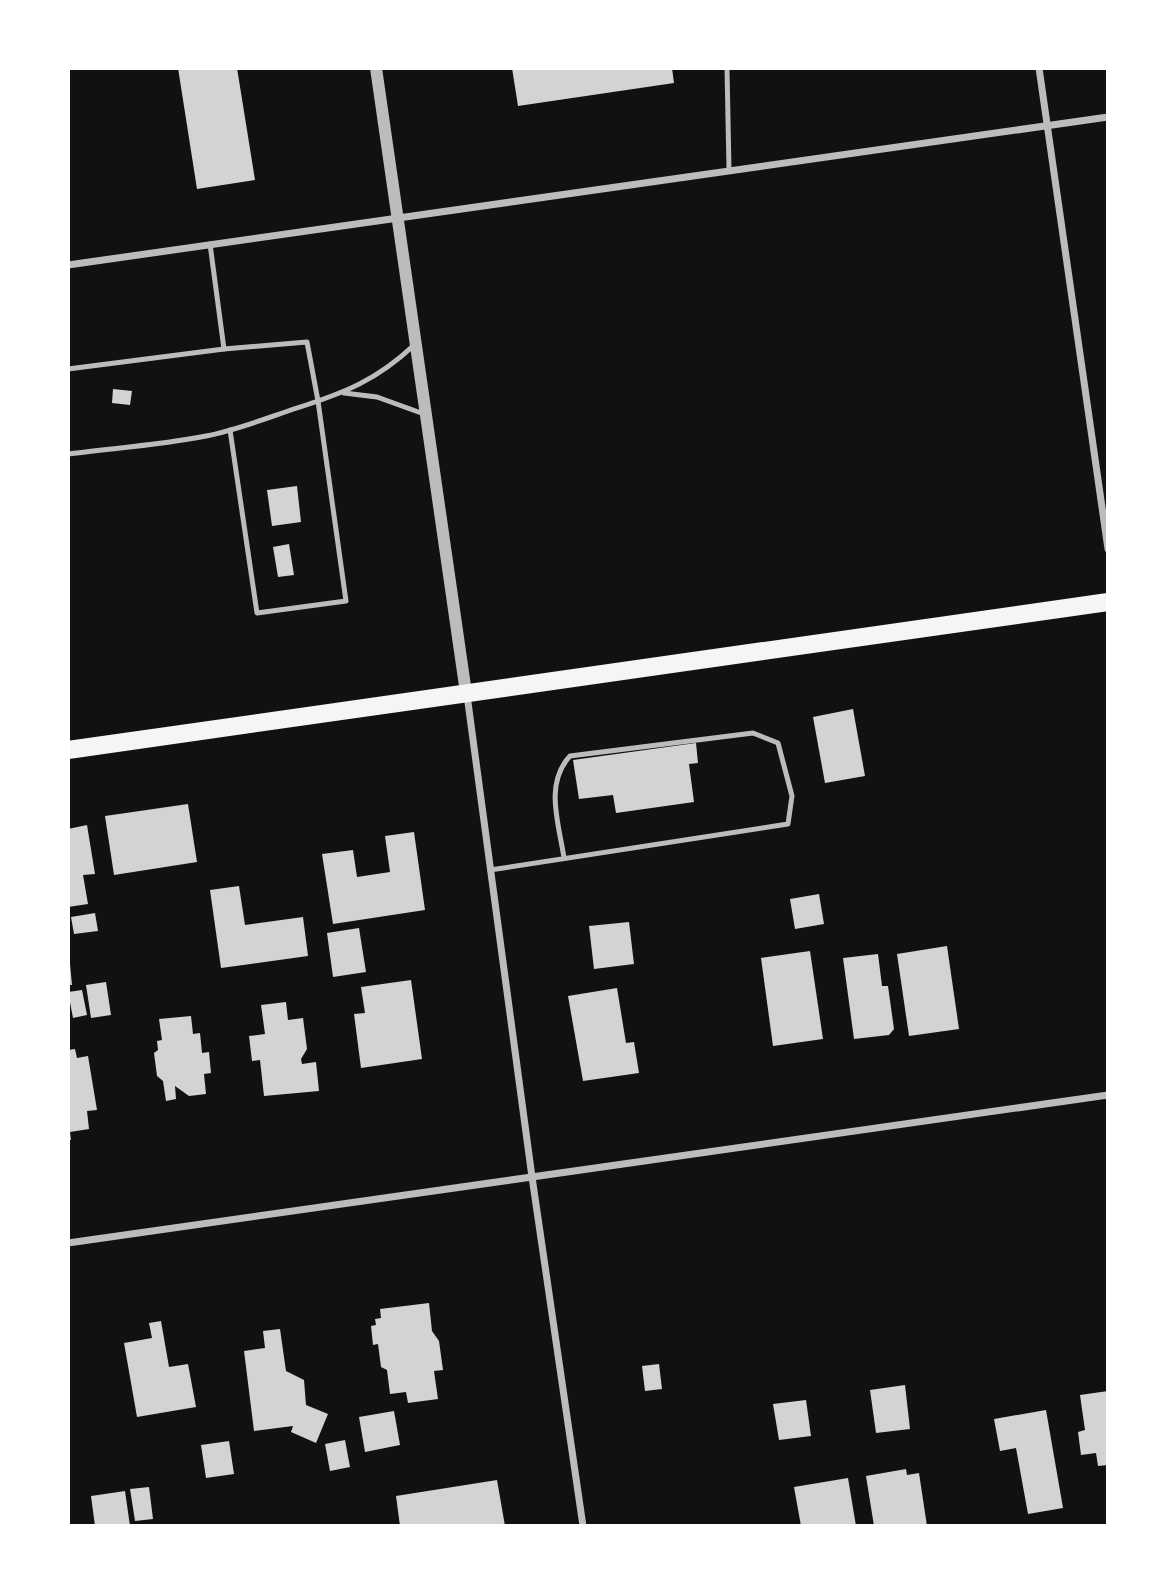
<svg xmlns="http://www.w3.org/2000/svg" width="1176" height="1594" font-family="Rubik,sans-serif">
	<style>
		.building { fill: #d3d3d3 }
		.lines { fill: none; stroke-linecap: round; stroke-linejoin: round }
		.service { stroke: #bcbcbc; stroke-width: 5 }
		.minor { stroke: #bcbcbc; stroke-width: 7 }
		.tertiary { stroke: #bcbcbc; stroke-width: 12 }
		.primary { stroke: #f5f5f5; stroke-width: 18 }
	</style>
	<rect width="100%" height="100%" fill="#111"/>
	<!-- building -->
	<g class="building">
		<path d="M178,68H237L255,180L197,189Z"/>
		<path d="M512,68H672L674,83L518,106Z"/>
		<path d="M113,389L132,391L130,405L112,403Z"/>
		<path d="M297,486L301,522L272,526L267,490Z"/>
		<path d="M289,544L294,575L278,577L273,547Z"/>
		<path d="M853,709L865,776L825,783L813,717Z"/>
		<path d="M696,743L698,763L689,764L694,802L616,813L613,795L579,799L573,760Z"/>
		<path d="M188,804L197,862L114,875L105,816Z"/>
		<path d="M87,825L95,874L83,875L88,904L68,907V829Z"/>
		<path d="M414,832L425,910L333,924L322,854L353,850L357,877L390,872L385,836Z"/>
		<path d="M239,886L245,925L303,917L308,956L221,968L210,890Z"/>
		<path d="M819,894L824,924L795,929L790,899Z"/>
		<path d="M95,913L98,931L74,934L71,917Z"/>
		<path d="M629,922L634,964L594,969L589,926Z"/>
		<path d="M359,928L366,972L333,977L327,933Z"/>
		<path d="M947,946L959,1029L909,1036L897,954Z"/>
		<path d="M810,951L823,1039L773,1046L761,958Z"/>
		<path d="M878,954L882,986H888L894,1029L889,1035L854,1039L843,958Z"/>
		<path d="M68,964H70L72,985H68Z"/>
		<path d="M411,980L422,1059L361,1068L354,1014L365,1013L361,987Z"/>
		<path d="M106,982L111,1015L91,1018L86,985Z"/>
		<path d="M617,988L626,1043L634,1042L639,1073L583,1081L568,996Z"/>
		<path d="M82,990L87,1015L73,1018L68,992Z"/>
		<path d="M286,1002L288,1020L303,1018L307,1049L301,1059L302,1064L316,1062L319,1091L264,1096L260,1060L252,1061L249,1036L265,1034L261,1005Z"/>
		<path d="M191,1016L193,1034L200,1033L202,1053L209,1052L211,1073L204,1074L206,1094L189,1096L175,1086L176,1099L166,1101L163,1081L157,1076L154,1053L158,1050L157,1041L162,1040L159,1019Z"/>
		<path d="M75,1049L77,1058L88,1056L97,1110L87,1111L89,1129L70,1132L71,1140H68V1050Z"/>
		<path d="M429,1303L432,1331L439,1341L443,1370L434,1371L438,1399L408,1403L406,1392L390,1394L387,1370L381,1367L378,1344L373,1345L371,1326L376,1325L375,1319L381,1318L380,1309Z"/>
		<path d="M161,1321L169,1367L188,1364L196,1407L137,1417L124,1343L152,1338L149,1323Z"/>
		<path d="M280,1329L286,1371L304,1380L306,1405L328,1414L316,1443L291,1432L293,1426L254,1431L244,1351L265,1348L263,1331Z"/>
		<path d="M659,1364L662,1389L645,1391L642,1366Z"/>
		<path d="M905,1385L910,1429L876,1433L870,1390Z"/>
		<path d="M1108,1391V1465L1098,1466L1096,1453L1081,1455L1078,1432L1085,1430L1080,1395Z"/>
		<path d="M806,1400L811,1436L779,1440L773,1404Z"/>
		<path d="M1046,1410L1063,1508L1028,1514L1016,1448L1000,1451L994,1419Z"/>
		<path d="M394,1411L400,1445L365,1452L359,1417Z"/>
		<path d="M345,1440L350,1467L330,1471L325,1444Z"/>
		<path d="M229,1441L234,1474L206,1478L201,1445Z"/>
		<path d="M906,1469L907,1475L919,1473L927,1526H874L866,1476Z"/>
		<path d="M848,1478L856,1526H801L794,1487Z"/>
		<path d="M497,1480L505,1526H400L396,1496Z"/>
		<path d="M149,1487L153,1519L135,1521L130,1489Z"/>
		<path d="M125,1491L130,1526H95L91,1496Z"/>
	</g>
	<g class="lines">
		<!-- service -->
		<g class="service">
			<path d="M727,68L729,170"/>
			<path d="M224,349L307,342L318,401L346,601L257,613L230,430"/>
			<path d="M68,369L224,349L210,244"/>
			<path d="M344,393L377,397L424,414"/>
			<path d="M68,454C114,448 161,445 206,436C237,430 267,418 297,408C344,393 377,380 413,346"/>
			<path d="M490,870L788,824L792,796L778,743L753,733L570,756C544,784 559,824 564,858"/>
		</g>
		<!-- minor -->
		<g class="minor">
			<path d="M1039,68L1108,549"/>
			<path d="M68,265L1108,117"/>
			<path d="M467,695L532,1177L583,1526"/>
			<path d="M68,1243L1108,1095"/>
		</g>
		<!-- tertiary -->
		<path class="tertiary" d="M376,68L466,693"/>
		<!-- primary -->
		<path class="primary" d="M68,750L1108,602"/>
	</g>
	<!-- border -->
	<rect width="1176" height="1594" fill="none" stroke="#ffffff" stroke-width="140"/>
</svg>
